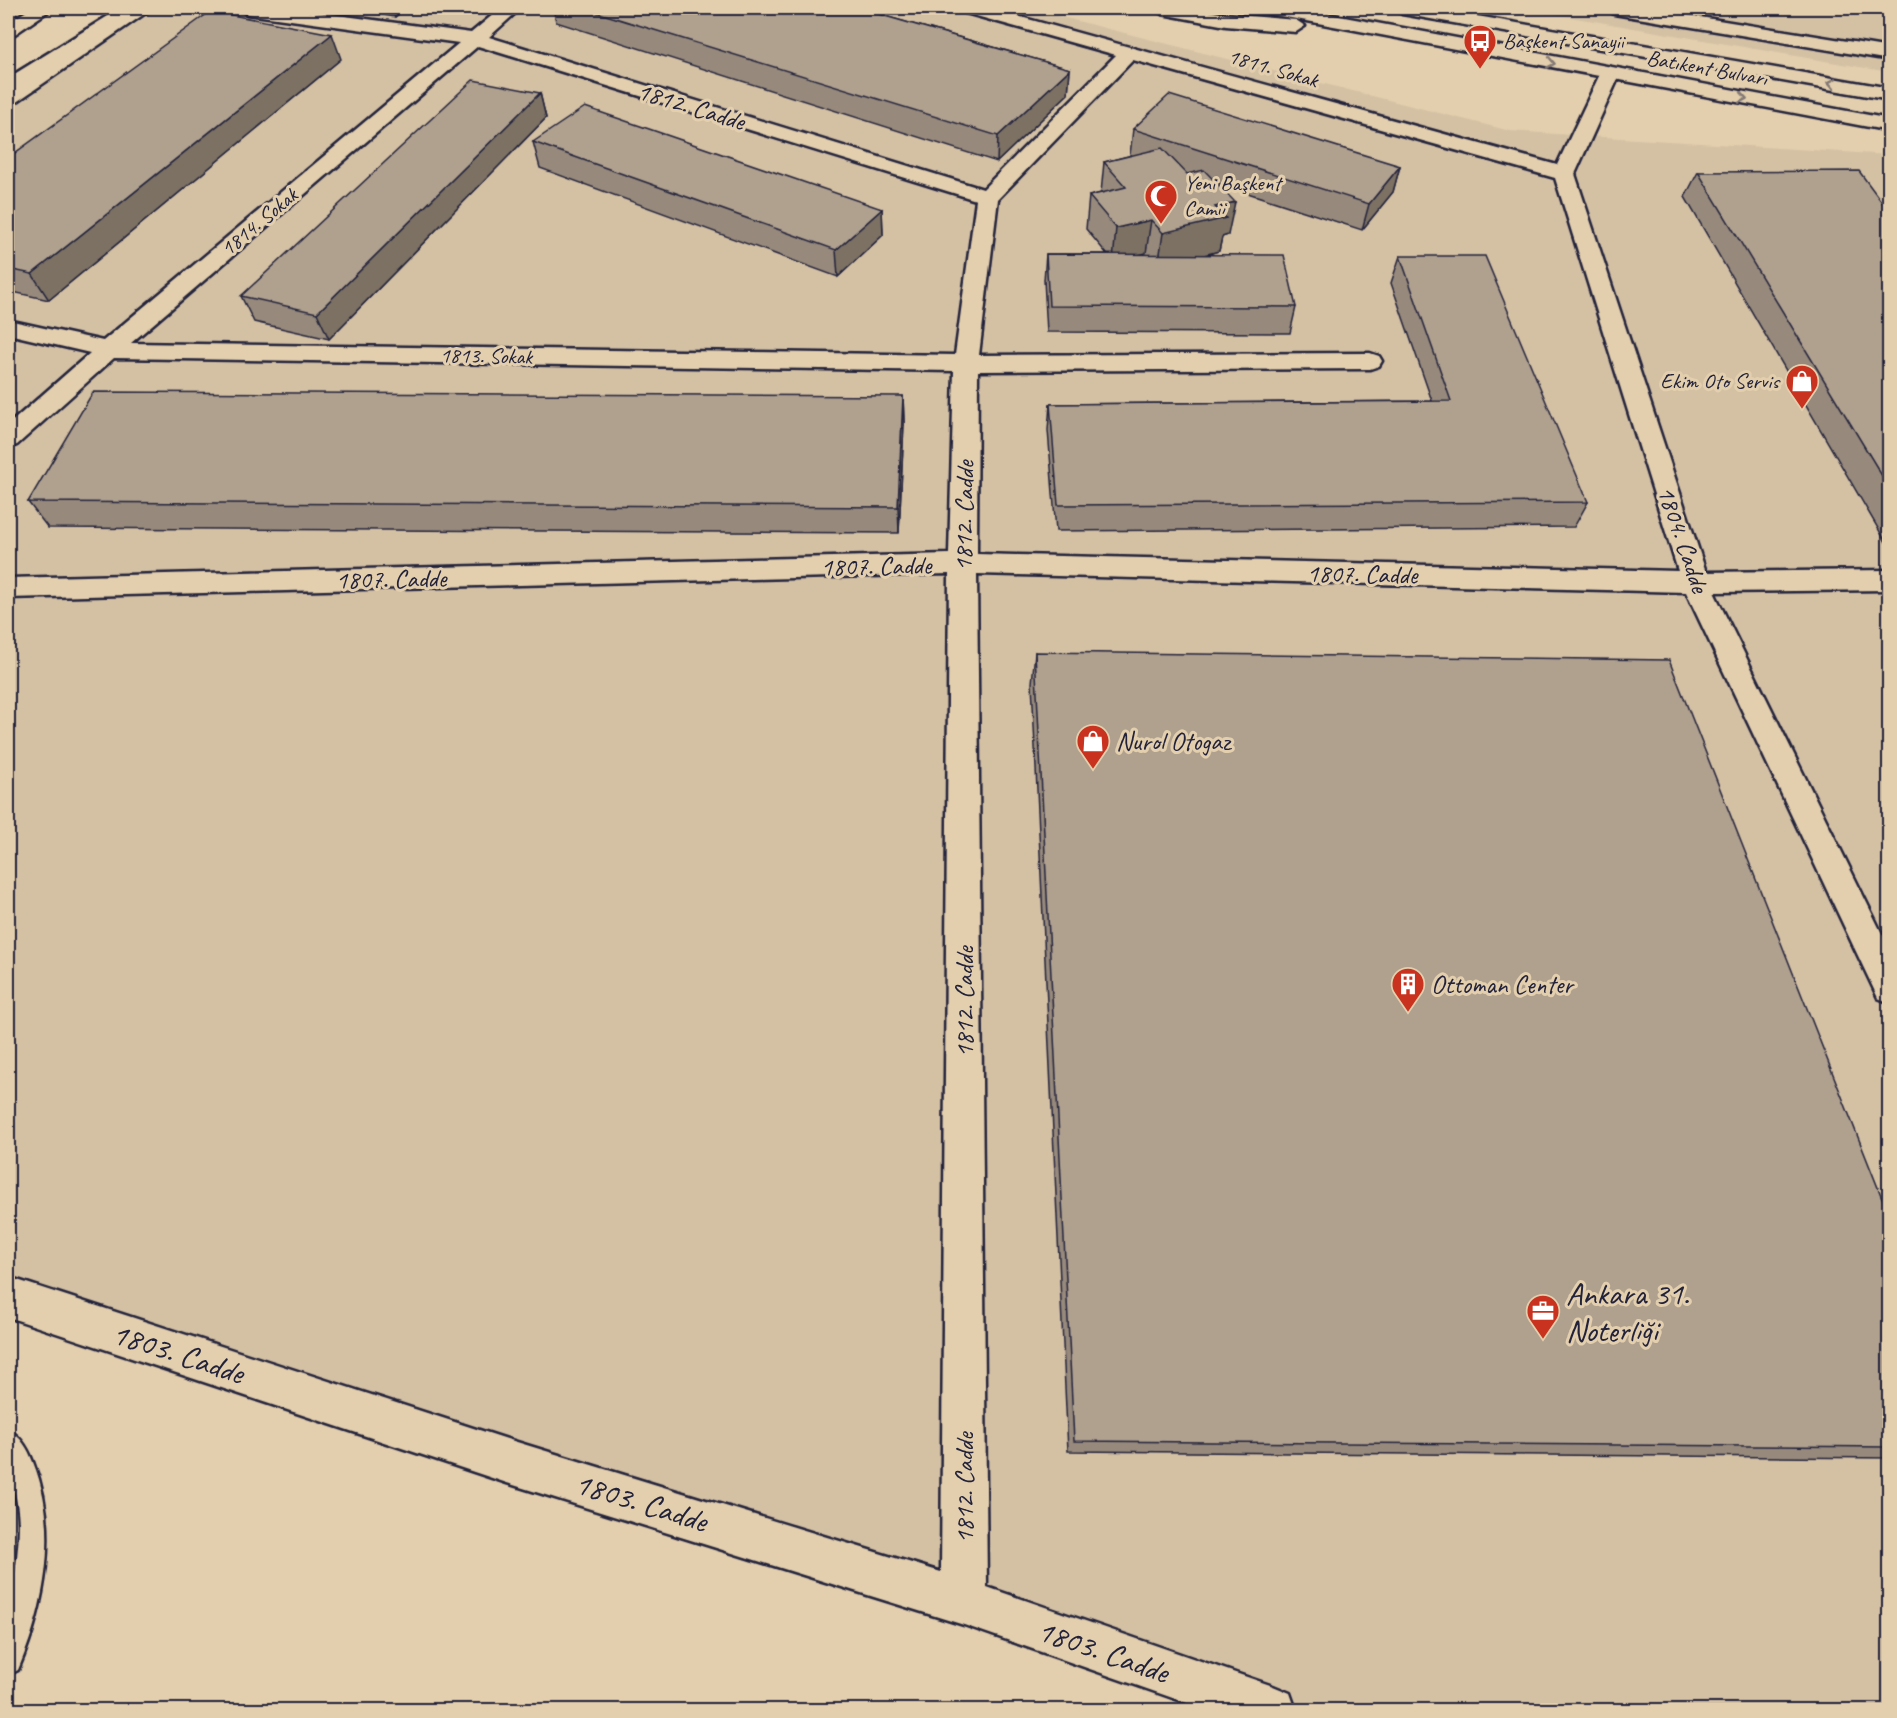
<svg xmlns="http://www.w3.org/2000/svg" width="1897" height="1718" font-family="Caveat,sans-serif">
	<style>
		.built { fill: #d4c1a4 }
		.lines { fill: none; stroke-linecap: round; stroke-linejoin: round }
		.lane-casing { stroke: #22223b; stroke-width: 5 }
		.street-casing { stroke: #22223b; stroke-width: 5 }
		.primary-casing { stroke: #22223b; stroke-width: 5 }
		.lane { fill: #e3cfad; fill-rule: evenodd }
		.street { fill: #e3cfad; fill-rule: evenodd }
		.primary { fill: #e3cfad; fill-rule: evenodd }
		.wall { fill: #978a7b; stroke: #22223b; stroke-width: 1.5 }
		.shaded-wall { fill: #7b7164; stroke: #22223b; stroke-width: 1.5 }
		.building { fill: #b0a18f; stroke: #22223b; stroke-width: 1.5 }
		.oneway { stroke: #827874 }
		.labels { text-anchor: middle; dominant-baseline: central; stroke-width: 6; stroke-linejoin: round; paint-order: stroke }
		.far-poi-label { font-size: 22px; fill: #22223b; stroke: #e3cfad; text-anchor: start }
		.far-street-label { font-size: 22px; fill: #22223b; stroke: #e3cfad }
		.street-label { font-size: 26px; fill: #22223b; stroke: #e3cfad }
		.poi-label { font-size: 26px; fill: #22223b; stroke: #e3cfad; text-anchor: start }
		.near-poi-label { font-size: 32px; fill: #22223b; stroke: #e3cfad; text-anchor: start }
		.near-street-label { font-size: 32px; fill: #22223b; stroke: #e3cfad }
	</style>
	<rect width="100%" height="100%" fill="#e3cfad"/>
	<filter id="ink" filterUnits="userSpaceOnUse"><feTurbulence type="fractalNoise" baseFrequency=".0167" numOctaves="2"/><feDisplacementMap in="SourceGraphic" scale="12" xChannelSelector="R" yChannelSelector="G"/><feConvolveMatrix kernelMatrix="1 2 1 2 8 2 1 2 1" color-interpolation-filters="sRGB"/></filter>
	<g filter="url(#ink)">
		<!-- built -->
		<g class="built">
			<path d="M141,8H1026L1510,131L1889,155V1710H1281L964,1602L8,1308V89Z"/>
			<path d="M1518,8H1889V72Z"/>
		</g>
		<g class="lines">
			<!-- lane casing -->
			<g class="lane-casing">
				<path id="lane" d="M8,1430C21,1436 28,1449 33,1462C60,1528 45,1607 18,1670L8,1675C2,1625 19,1575 19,1525C19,1491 4,1466 8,1430Z"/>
			</g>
			<!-- street casing -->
			<g class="street-casing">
				<g id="street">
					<path d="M132,8H153L15,103L8,105V90Z"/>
					<path d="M238,8H285L471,33L501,8H521L489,37L983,189L1116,55L962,12L960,8H988L1557,165L1600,74L1603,70H1617L1620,74L1575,174L1706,572L1890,570V590L1714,592L1890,950V1003L1878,998L1686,592L977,574L987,1587L1273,1686L1290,1693L1296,1710H1207L964,1625L507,1483L8,1317V1277L507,1439L941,1572L949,574L8,598V578L949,554L954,371L114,358L17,445L8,447V425L90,353L8,334V320L103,341L459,43L247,14ZM478,46L976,200L955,355L131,343ZM1133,60L1555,178L1678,571L977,554L978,371L1370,369L1379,366L1382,361L1379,356L1370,353L979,355L998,199Z"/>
					<path d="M1605,8H1645L1890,48V60L1614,14Z"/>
				</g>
			</g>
			<!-- primary casing -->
			<g class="primary-casing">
				<g id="primary">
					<path d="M32,8H53L15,34L8,36V22Z"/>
					<path d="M121,8H142L59,65L8,92V78Z"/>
					<path d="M1153,8H1189L1226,14L1296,20L1305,26L1296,32L1226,26L1162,14Z"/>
					<path d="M1261,8H1296L1890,119V131L1270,14Z"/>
					<path d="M1393,8H1431L1890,88V100L1402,14Z"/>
				</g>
			</g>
			<!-- lane -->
			<use href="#lane" class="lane"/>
			<!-- street -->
			<use href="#street" class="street"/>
			<!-- primary -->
			<use href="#primary" class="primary"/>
		</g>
		<!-- wall -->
		<g class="wall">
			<path d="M342,8H406L395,17Z"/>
			<path d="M553,8H857L1070,69L1068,94L997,162L556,22Z"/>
			<path d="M341,59L49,300L8,291V158Z"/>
			<path d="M540,93L546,118L329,339L254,322L241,296Z"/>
			<path d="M1133,129L1400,166L1393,192L1362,230L1217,183L1228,235L1222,237L1219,251L1205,255L1296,307L1290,333L1047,332L1044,280L1046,254H1107L1086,229L1089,196L1101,193L1104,162L1132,155H1130Z"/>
			<path d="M533,142L882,209L883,235L838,277L540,168Z"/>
			<path d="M1698,172L1890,213V549L1685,197Z"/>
			<path d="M1400,256L1588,502L1574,527L1056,531L1048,430L1050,404L1432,401L1391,283Z"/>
			<path d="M903,396L904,422L899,533L48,528L28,502Z"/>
			<path d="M1035,652L1890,1218V1458L1068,1451L1032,683Z"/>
		</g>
		<!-- shaded-wall -->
		<g class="shaded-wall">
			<path d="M391,8H406L395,17Z"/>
			<path d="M332,34L341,59L49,300L32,274Z"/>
			<path d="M1070,69L1068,94L997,162L998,136Z"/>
			<path d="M540,93L546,118L329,339L317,313Z"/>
			<path d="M1400,166L1393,192L1362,230L1369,204Z"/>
			<path d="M1235,202L1228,235L1222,237L1219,251L1158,267L1163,233L1215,207Z"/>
			<path d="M882,209L883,235L838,277L836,250Z"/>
			<path d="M1151,220L1146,253L1113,261L1116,228Z"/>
			<path d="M903,396L904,422L899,533L898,507Z"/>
		</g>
		<!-- building -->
		<g class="building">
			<path d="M583,8H857L1070,69L998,136Z"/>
			<path d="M211,11L332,34L32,274L8,269V158Z"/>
			<path d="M473,80L540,93L317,313L241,296Z"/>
			<path d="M1169,95L1400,166L1369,204L1133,129Z"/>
			<path d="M585,107L882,209L836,250L533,142Z"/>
			<path d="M1162,148L1187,174L1204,170L1235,202L1215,207L1226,218L1163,233L1151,220L1116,228L1089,196L1126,187L1104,162Z"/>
			<path d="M1859,171L1890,213V489L1698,172Z"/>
			<path d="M1046,254L1284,255L1296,307L1049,306Z"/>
			<path d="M1400,256H1485L1588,502L1058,505L1050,404L1451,401Z"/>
			<path d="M93,392L903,396L898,507L28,502Z"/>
			<path d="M1035,652L1669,660L1890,1218V1447L1074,1441Z"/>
		</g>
		<!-- one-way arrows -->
		<defs><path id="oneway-chevron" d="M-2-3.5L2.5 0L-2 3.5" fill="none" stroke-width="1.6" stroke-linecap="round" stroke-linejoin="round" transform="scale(1.5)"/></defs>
		<g class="oneway">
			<use href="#oneway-chevron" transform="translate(1551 63) rotate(11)"/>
			<use href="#oneway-chevron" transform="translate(1832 83) rotate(-170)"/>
			<use href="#oneway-chevron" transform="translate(1743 98) rotate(10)"/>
		</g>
	</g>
	<!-- icons -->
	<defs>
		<g id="bus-pin" transform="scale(1.725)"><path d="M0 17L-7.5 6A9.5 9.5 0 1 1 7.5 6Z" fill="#c8321e" stroke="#e3cfad"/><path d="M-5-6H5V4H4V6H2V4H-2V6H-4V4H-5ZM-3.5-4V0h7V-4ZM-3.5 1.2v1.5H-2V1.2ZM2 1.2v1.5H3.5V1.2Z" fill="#fff"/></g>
		<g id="mosque-pin" transform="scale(1.725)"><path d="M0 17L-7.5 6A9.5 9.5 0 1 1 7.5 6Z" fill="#c8321e" stroke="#e3cfad"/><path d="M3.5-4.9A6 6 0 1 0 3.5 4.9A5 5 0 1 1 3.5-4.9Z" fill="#fff"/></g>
		<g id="shop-pin" transform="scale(1.725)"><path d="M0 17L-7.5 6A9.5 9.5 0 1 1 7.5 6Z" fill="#c8321e" stroke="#e3cfad"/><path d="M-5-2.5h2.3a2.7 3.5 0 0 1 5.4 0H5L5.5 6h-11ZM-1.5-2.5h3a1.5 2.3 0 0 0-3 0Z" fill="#fff"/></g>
		<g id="building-pin" transform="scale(1.725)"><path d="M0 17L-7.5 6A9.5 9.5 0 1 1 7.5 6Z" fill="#c8321e" stroke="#e3cfad"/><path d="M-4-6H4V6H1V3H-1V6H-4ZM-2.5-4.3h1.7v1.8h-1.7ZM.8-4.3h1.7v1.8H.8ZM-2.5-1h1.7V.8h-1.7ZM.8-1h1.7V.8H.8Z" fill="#fff"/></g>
		<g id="office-pin" transform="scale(1.725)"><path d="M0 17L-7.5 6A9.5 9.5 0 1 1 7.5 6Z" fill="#c8321e" stroke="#e3cfad"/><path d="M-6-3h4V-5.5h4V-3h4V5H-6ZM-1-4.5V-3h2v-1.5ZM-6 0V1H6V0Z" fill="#fff"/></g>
	</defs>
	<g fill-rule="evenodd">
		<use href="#bus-pin" x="1480" y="41"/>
		<use href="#mosque-pin" x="1161" y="196"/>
		<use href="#shop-pin" x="1802" y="381"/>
		<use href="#shop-pin" x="1093" y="741"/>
		<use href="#building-pin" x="1408" y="984"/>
		<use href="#office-pin" x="1543" y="1311"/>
	</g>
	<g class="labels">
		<!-- far-poi labels -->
		<g class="far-poi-label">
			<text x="1503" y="41">Başkent Sanayii</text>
			<text x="1184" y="183">Yeni Başkent<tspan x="1184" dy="25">Camii</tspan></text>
			<text x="1779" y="381" text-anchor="end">Ekim Oto Servis</text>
		</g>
		<!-- far-street labels -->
		<g class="far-street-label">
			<text transform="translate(1273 68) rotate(16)">1811. Sokak</text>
			<text transform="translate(1707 68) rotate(10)">Batıkent Bulvarı</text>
			<text transform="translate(259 222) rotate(-40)">1814. Sokak</text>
			<text transform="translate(486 356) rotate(1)">1813. Sokak</text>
		</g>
		<!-- street labels -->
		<g class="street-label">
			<text transform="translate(691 106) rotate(17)">1812. Cadde</text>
			<text transform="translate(964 516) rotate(-89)">1812. Cadde</text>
			<text transform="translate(1683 539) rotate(71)">1804. Cadde</text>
			<text transform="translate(876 566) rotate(-1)">1807. Cadde</text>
			<text transform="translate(1362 574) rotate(1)">1807. Cadde</text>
			<text transform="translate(391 579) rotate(-1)">1807. Cadde</text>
			<text transform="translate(964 1002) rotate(-90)">1812. Cadde</text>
			<text transform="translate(964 1488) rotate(-90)">1812. Cadde</text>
		</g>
		<!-- poi labels -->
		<g class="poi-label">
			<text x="1116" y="741">Nurol Otogaz</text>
			<text x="1431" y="984">Ottoman Center</text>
		</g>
		<!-- near-poi labels -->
		<g class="near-poi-label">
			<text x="1566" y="1293">Ankara 31.<tspan x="1566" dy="37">Noterliği</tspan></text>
		</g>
		<!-- near-street labels -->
		<g class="near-street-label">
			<text transform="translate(178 1353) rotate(18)">1803. Cadde</text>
			<text transform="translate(641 1502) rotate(17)">1803. Cadde</text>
			<text transform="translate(1103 1651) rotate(19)">1803. Cadde</text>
		</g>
	</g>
	<!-- margin -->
	<rect width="1897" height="1718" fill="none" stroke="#e3cfad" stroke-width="30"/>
	<rect x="15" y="15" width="1867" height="1688" fill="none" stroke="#22223b" stroke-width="2" filter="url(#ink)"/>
</svg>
